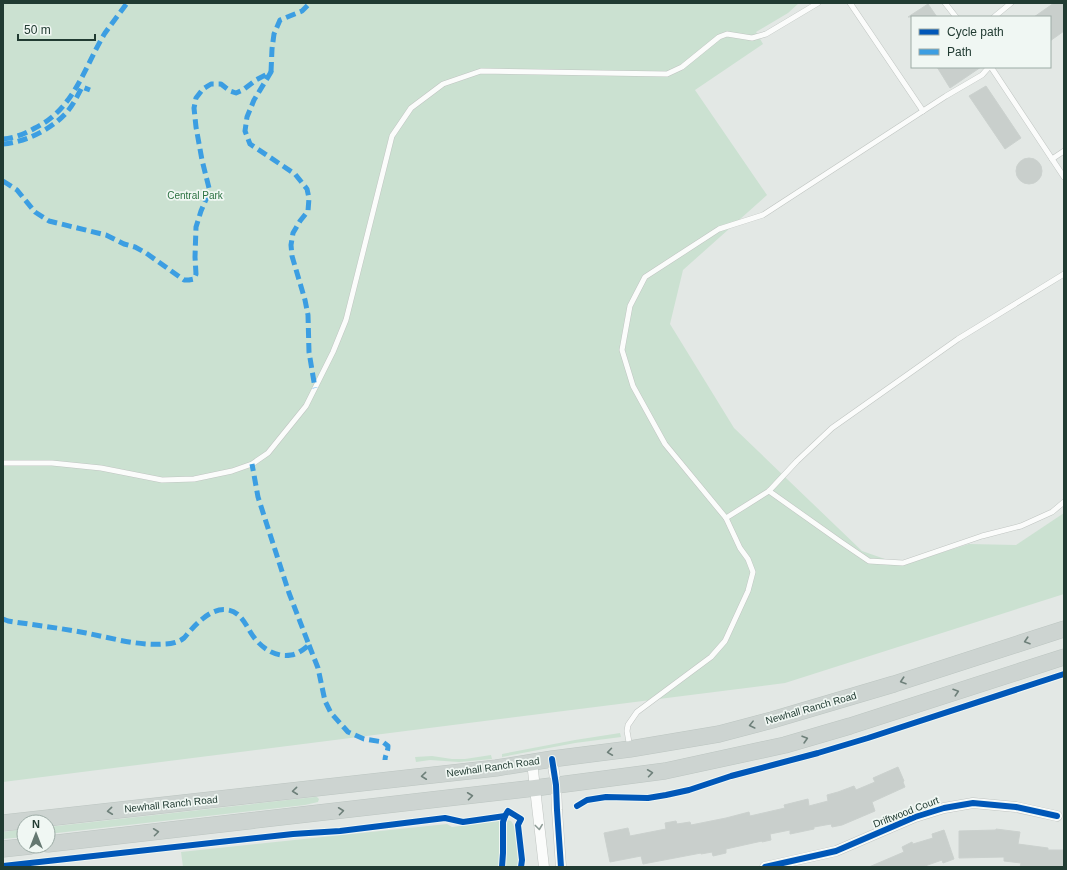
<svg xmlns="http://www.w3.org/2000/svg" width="1067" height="870" font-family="Helvetica,sans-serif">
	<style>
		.green { fill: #cbe1d1 }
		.building { fill: #c9cfcc; stroke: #cbd1ce }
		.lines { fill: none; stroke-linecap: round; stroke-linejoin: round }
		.service-casing { stroke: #c0c5c2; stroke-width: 6 }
		.minor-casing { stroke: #c0c5c2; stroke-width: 11 }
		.primary-casing { stroke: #bcc5c1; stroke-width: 17 }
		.service { stroke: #fbfcfb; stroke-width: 5 }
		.minor { stroke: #fbfcfb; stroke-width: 10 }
		.primary { stroke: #cdd4d1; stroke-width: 16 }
		.quiet { stroke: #3c9ee2; stroke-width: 5; stroke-dasharray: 10 5; stroke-linecap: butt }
		.cycleway-casing { stroke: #f0f7f3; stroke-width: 8 }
		.cycleway { stroke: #0057b8; stroke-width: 6 }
		.oneway { stroke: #6e807a }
		.oneway2 { stroke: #8e9c96 }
		.labels { text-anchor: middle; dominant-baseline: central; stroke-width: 3.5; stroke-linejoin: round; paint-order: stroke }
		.park-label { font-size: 10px; fill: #2b7141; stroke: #f0f7f3 }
		.street-label { font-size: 10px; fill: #213b32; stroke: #f0f7f3 }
	</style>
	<rect width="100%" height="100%" fill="#e3e8e5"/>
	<!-- green -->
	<g class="green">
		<path d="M3,3H799L788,13L756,32L763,44L695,90L767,195L683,270L670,324L734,428L862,551L902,565L969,544L1016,545L1064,513V594L785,683L3,782Z"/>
		<path d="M620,733L621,737L575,743L502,757V754L575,740Z"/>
		<path d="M491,755L492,759L459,762L430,760L416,762L415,757L432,756L452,759H465Z"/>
		<path d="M315,797H317L319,799L318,802L305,805L48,834V827Z"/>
		<path d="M507,820L511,821C518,829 518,855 518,867H183L181,852L447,824L452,827Z"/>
		<path d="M24,829V837L3,839V832Z"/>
	</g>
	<!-- building -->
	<g class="building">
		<path d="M1054,3H1064V31L1050,41V17H1034Z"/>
		<path d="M928,4L937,17H908Z"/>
		<path d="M937,67H981L950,88Z"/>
		<path d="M986,86L1021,138L1005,149L969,96Z"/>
		<circle cx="1029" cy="171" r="13"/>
		<path d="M898,767L904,781L903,782L905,787L872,802L875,811L842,825L832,827L831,824L814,827V829L790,834V830L770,834L771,840L762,842V841L726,849V853L713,856L712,852L701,854V853L643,864L641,856L610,862L604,833L628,828L630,836L666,829L665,823L676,821L677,824L690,822L691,825L726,818L749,812L750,816L785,808L784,805L808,799L809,806L828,801L827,795L838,792L854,786L856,790L875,782L873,778Z"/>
		<path d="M996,829L1020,832L1018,844L1048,848V850H1064V867H1020L1021,863L1004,861V857L959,858V831L996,830Z"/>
		<path d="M944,830L954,859L943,863L942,860L922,867H869L904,852L902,847L912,842L913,844L933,838L932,834Z"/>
	</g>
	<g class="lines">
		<!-- service casing -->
		<g class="service-casing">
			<g id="service">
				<path d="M850,3L923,111"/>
				<path d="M945,3L956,17"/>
				<path d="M994,17L1011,3"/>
				<path d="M991,67L1064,177"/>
				<path d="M1052,159L1064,151"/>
				<path d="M3,463H52L101,468L162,480L194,479L232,471L252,464L268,453L306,406L333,352L346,320L392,136L411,108L443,84L481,71L667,74L682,67L719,37L727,34L752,38L766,34L818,3"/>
				<path d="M769,491L841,542L869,561L903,563L982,536L1021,526L1052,512L1064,502"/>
				<path d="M726,518L769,491L797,461L832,428L958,339L1064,274"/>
				<path d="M630,748L627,731L628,725L637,712L711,657L725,641L748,591L753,572L748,559L740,548L726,518L665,444L633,386L622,350L630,306L645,277L719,229L763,215L946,96L982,75L989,67"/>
			</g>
		</g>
		<!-- minor casing -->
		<g class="minor-casing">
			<g id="minor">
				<path d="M552,759L556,785L557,810L561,867"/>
				<path d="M532,762L544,867"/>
				<path d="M765,867L836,851L915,817L944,808L973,803L1016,807L1057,816"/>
			</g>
		</g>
		<!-- primary casing -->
		<g class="primary-casing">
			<g id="primary">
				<path d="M3,823L496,768L552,759L630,749L719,734L772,720L894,684L1064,629"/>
				<path d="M48,844L535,788L665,771L785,745L850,726L1064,657"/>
				<path d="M3,849L31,846"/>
			</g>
		</g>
		<!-- service -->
		<use href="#service" class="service"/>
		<!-- minor -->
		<use href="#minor" class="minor"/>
		<!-- primary -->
		<use href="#primary" class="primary"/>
		<!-- quiet -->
		<g class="quiet">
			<path d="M271,72L272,49L274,34L280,20L302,11L310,3"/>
			<path d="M3,139C14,138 25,134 35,128C74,109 84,68 105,33C112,23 120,13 127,3"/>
			<path d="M3,144C26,142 52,129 67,112C73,105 78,95 82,87L90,90"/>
			<path d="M3,181L17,190L35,212L49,221L106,235L124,244L135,247L146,253L184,280H189L194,279L196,274L195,257L196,227L201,211L207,197L209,188L202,160L196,127L194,108L196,98L203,89L211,84H221L230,91L236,93L243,90L256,80L271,72L254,100L247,117L245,131L250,144L295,174L307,189L309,198L308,211L300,221L293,233L291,245L292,256L305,300L308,315L309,352L315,388"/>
			<path d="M3,619L8,621C34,625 60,628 86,633C111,638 138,646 164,644C171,644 179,642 184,638C186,636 188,633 190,631C199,621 213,607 228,610C240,612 245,623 251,633C259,646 274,658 291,655C298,654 304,649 309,645L289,593L258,497L252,464"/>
			<path d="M309,645L318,668L325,701L331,713L348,732L364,739L383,742L388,746C388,752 385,755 385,760"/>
		</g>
		<!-- cycleway casing -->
		<g class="cycleway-casing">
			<g id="cycleway">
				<path d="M552,759L556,785L557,810L561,867"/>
				<path d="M577,806L587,800L606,797L648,798L666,795L689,790L731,776L818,753L868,738L1064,674"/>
				<path d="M3,866L293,834L340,831L445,818L463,822L505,816"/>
				<path d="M502,867L503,853V822L505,816L508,811L521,819L518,825L522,860L521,867"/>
				<path d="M765,867L836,851L915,817L944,808L973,803L1016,807L1057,816"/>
			</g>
		</g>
		<!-- cycleway -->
		<use href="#cycleway" class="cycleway"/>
	</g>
	<!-- one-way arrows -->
	<defs><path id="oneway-chevron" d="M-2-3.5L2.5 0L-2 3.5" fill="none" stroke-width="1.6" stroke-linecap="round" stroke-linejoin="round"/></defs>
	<g class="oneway">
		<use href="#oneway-chevron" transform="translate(1027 641) rotate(162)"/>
		<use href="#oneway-chevron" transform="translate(903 681) rotate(162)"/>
		<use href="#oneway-chevron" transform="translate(956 692) rotate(-18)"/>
		<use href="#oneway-chevron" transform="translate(752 725) rotate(166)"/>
		<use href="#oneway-chevron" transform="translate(805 739) rotate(-16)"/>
		<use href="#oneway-chevron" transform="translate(610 752) rotate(172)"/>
		<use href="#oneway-chevron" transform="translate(650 773) rotate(-8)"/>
		<use href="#oneway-chevron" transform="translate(424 776) rotate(174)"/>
		<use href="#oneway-chevron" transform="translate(295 791) rotate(174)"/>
		<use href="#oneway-chevron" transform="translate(470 796) rotate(-7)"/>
		<use href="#oneway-chevron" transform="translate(110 811) rotate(174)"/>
		<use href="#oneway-chevron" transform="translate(341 811) rotate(-7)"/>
		<use href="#oneway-chevron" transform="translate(156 832) rotate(-7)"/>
	</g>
	<use class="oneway2" href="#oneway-chevron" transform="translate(539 827) rotate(83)"/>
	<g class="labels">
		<!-- park labels -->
		<g class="park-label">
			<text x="195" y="195">Central Park</text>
		</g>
		<!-- street labels -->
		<g class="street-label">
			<text transform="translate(811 708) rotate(-16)">Newhall Ranch Road</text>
			<text transform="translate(493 767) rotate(-8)">Newhall Ranch Road</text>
			<text transform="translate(171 804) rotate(-6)">Newhall Ranch Road</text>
			<text transform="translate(906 812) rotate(-21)">Driftwood Court</text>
		</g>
	</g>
	<!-- border -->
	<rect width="1067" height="870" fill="none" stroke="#213b32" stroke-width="8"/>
	<!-- legend -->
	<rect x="911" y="16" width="140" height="52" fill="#f0f7f3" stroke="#9daca6"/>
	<rect x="919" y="29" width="20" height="6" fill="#0057b8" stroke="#9daca6"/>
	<text x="947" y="36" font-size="12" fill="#213b32">Cycle path</text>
	<rect x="919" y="49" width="20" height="6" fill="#3c9ee2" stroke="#9daca6"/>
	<text x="947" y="56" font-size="12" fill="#213b32">Path</text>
	<!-- north arrow -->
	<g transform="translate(36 834)"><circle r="19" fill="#f0f7f3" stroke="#9daca6"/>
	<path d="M0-3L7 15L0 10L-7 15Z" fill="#657871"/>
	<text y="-6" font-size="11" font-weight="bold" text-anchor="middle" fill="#213b32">N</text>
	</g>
	<!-- scale -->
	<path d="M18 34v6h77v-6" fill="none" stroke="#213b32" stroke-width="2"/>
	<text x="24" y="34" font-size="12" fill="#213b32" stroke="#f0f7f3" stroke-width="3" paint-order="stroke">50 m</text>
</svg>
